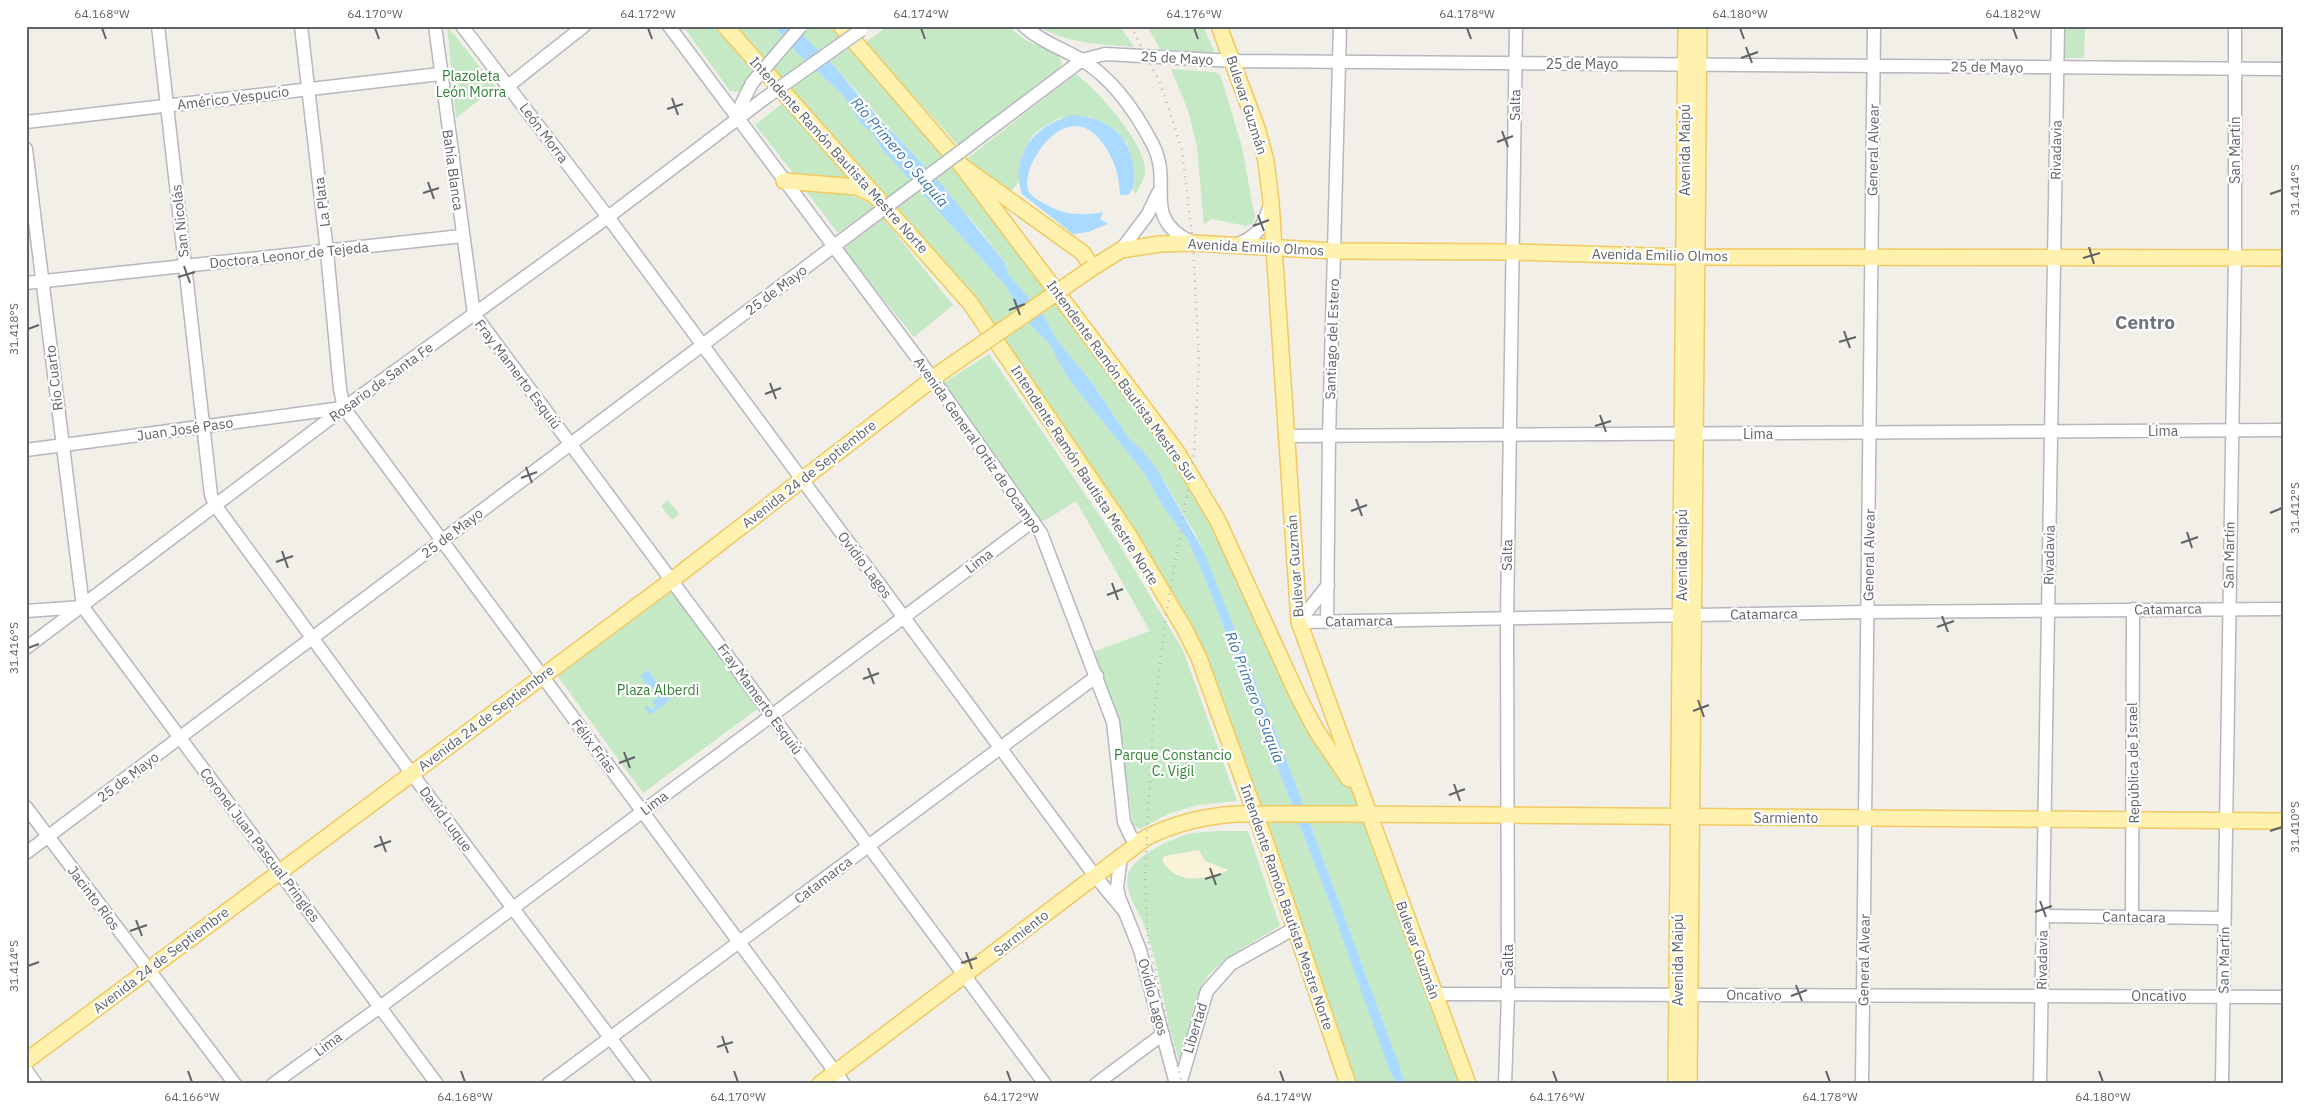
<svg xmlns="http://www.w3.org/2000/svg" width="2309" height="1110" font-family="'IBM Plex Sans',sans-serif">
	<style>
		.green { fill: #c5e8c5 }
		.sand { fill: #fbf3d9 }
		.water { fill: #aadaff }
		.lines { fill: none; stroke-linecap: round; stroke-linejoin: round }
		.minor-casing { stroke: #b5b8bc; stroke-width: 15 }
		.major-casing { stroke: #f2c960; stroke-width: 18 }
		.minor { stroke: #fff; stroke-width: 12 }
		.major { stroke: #fff2af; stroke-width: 15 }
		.rail { stroke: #b6b7b8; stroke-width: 2.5; stroke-dasharray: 1 6; stroke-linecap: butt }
		.minor-bridge-casing { stroke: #b5b8bc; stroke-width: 15; stroke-linecap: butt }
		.major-bridge-casing { stroke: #f2c960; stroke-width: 18; stroke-linecap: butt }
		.minor-bridge { stroke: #fff; stroke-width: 12 }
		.major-bridge { stroke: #fff2af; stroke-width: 15 }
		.ticks { fill: none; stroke: #5f6368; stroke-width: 2 }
		.labels { text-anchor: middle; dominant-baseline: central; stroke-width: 4.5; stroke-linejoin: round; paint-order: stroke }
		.street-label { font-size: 14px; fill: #5f6368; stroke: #fff }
		.park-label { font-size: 14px; fill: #348238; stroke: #fff }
		.water-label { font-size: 15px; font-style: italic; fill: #4174aa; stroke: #fff }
		.district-label { font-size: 19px; font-weight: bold; fill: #70757a; stroke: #fff }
		.neatline { fill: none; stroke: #5f6368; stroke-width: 2 }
		.ticks-label { font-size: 12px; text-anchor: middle; fill: #5f6368 }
	</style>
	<rect width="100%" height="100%" fill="#f1efe8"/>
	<!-- green -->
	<g class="green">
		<path d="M447,26L496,87L456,118Z"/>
		<path d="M683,26H717L757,72L740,92L730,91Z"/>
		<path d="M725,26H774L798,54L842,94L861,124L872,133L882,149L988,266L1007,288L1022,315L1050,345L1078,391L1144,473L1163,506L1187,539L1206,581L1332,909L1396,1084H1348L1199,658L983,322Z"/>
		<path d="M794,26H841L1177,452L1260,614L1363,799L1468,1084H1406L1289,766L1196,535L1158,471L1143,451L1129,438L1093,384L1057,340L1043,314L1009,275L1005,263L980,230L835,67Z"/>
		<path d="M888,26H1008L1024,39L1058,55L1062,64L1057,72L958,145L865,43Z"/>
		<path d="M1038,26H1120L1134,47C1101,44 1067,44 1038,26Z"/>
		<path d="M1147,26H1203L1215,53L1160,49Z"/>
		<path d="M2064,26H2085L2084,58H2064Z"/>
		<path d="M1171,69L1212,72L1218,73L1221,77L1242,147L1255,218L1252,224L1247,226L1211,219L1204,225L1197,147L1188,110Z"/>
		<path d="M1076,74C1097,90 1147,144 1145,172C1145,178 1139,187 1136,194L1133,190L1135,174L1127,143L1109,126L1089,117L1059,118L1040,129L1032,136L1022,154L1019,182L1008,194L964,161Z"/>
		<path d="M783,103L850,178L793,173L755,125Z"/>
		<path d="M805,190L849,194L875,206L838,233Z"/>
		<path d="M883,218L953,305L914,337L843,249Z"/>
		<path d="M989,354L1117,541L1183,650L1237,801L1197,805L1168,814L1140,829L1133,825L1121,740L1093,652L1150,631L1076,501L1046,520L1033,521L939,386Z"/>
		<path d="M668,500L679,514L672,520L661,506Z"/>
		<path d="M675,589L760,707L643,793L556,674Z"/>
		<path d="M1220,831H1248L1280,926C1258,939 1225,956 1208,976C1195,990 1185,1043 1180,1063C1164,1017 1161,967 1143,922C1136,906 1122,890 1129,872C1136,855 1176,836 1193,833C1202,832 1211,832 1220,831Z"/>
	</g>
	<!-- sand -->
	<path class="sand" d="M1199,850L1205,861L1228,870C1208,881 1172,885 1162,859L1164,856Z"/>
	<!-- water -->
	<g class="water">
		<path d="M774,26H794L835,67L864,102L942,185L1005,263L1009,275L1043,314L1057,340L1093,384L1129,438L1143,451L1158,471L1204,552L1289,766L1406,1084H1396L1387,1063L1332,909L1206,581L1187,539L1163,506L1144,473L1078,391L1065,373L1050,345L1022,316L1007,288L988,266L882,149L872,133L861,124L842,94L798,54Z"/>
		<path d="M1074,115C1108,119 1130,134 1134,170C1135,179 1135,189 1128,195H1120C1120,176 1113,157 1102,142C1065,93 1017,171 1029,192C1033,198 1041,202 1047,205C1064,215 1084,216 1103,212L1100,219L1108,224L1088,232L1073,234L1022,194C1009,155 1036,123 1074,115Z"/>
		<path d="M648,670L665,693L669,695L670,700L650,715L644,707L647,705L651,710L656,706L652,701L659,696L654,688L651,690L640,676Z"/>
	</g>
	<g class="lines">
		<!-- minor casing -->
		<g class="minor-casing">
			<g id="minor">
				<path d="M158,26L211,495L215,505L412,774L645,1084"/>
				<path d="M301,26L327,252L340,389L344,408L844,1084"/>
				<path d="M435,26L474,314L1045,1084"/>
				<path d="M462,26L608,217L1095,876L1125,912"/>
				<path d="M669,26L933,379L1041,533L1113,722L1124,822L1131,837L1139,842"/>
				<path d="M1024,26C1040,41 1061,48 1080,59C1113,78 1136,112 1153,145C1174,186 1139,217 1193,243"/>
				<path d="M508,86L584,26"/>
				<path d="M737,118L742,103L752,83"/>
				<path d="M26,122L440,74"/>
				<path d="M26,149L83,607L437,1084"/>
				<path d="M960,152L1082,60L1105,54L1234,61L2283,69"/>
				<path d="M1235,245C1258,237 1263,227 1270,205"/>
				<path d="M1121,250L1148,214L1158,193"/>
				<path d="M26,283L462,236"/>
				<path d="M1285,436L2283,430"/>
				<path d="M26,450L342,408"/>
				<path d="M26,611L83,607"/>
				<path d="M1299,622L1868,612L2283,609"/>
				<path d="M1299,622L1328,585"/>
				<path d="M1327,622L1329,437L1340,26"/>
				<path d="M26,648L344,408L608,217L765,98"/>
				<path d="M26,807L235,1084"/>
				<path d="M26,853L878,213"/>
				<path d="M1121,856L1117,887L1119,897L1140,950L1176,1084"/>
				<path d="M2043,916L2224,918"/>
				<path d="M2132,917L2133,609"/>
				<path d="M1434,994L2283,997"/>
				<path d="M26,1070L36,1084"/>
				<path d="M273,1084L380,1007L1033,521"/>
				<path d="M548,1084L1097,676"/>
				<path d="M1096,1084L1163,1034"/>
				<path d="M1180,1084L1207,991L1231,964L1295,928"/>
				<path d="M1505,1084L1508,995L1507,620L1516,26"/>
				<path d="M1862,1084L1874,26"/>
				<path d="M2040,1084L2058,26"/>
				<path d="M2222,1084L2235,258V26"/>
			</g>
		</g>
		<!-- major casing -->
		<g class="major-casing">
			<g id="major">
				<path d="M725,26L970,303L1128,534L1184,628L1199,658L1266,843L1348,1084"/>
				<path d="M841,26L962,166L1177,452L1218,521L1298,696L1316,730L1349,779"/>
				<path d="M1219,26L1258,131L1266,161L1271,202L1299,622L1468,1084"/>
				<path d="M962,166L1083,253L1092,268L1121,250L1160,244L1193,243L1334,251L1513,252L1685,257L2283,258"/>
				<path d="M784,181L857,187L872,194"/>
				<path d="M1347,814L2283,821"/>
				<path d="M26,1061L672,580L943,371"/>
				<path d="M820,1084L1147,837C1176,823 1204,816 1236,814"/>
				<path d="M1676,1084L1686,26"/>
				<path d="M1689,1084L1699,26"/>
			</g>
		</g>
		<!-- minor -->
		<use href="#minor" class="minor"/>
		<!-- major -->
		<use href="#major" class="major"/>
		<!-- rail -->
		<path class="rail" d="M1131,26L1161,85L1182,150L1193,243L1199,362L1194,454L1166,616L1153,719L1145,876L1148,940L1182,1084"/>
		<!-- minor-bridge casing -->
		<g class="minor-bridge-casing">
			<g id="minor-bridge">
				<path d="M752,83L801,26"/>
				<path d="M765,98L861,30"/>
				<path d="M878,213L960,152"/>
			</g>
		</g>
		<!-- major-bridge casing -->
		<g class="major-bridge-casing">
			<g id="major-bridge">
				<path d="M943,371L1092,268"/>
				<path d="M1236,814H1347"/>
			</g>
		</g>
		<!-- minor-bridge -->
		<use href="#minor-bridge" class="minor-bridge"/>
		<!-- major-bridge -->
		<use href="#major-bridge" class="major-bridge"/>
	</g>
	<!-- ticks -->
	<path class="ticks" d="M102,28L106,39M375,28L379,39M648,28L652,39M921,28L925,39M1194,28L1198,39M1467,28L1471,39M1740,28L1744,39M2013,28L2017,39M1746,47L1752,63M1741,58L1758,52M672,98L678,115M667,109L683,104M1502,131L1508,147M1497,142L1513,136M428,182L434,199M423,193L439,188M2270,194L2282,190M1258,215L1264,231M1253,226L1269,220M2089,247L2094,264M2083,258L2100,253M184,266L190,283M178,277L195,272M1014,299L1020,315M1009,310L1025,304M28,329L39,325M1844,331L1850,348M1839,342L1856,337M770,383L776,399M765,394L781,388M1600,415L1606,432M1595,426L1611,421M526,467L532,483M521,478L537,472M1356,499L1362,516M1351,511L1367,505M2270,513L2282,508M2187,532L2192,548M2181,543L2198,537M282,551L288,568M276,562L293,556M1112,583L1118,600M1107,595L1123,589M1942,616L1948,632M1937,627L1954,621M28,648L39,644M868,668L874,684M863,679L879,673M1698,700L1704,717M1693,711L1709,705M624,752L630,768M619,763L635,757M1454,784L1460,801M1449,795L1465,789M2270,831L2282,827M380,836L386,852M374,847L391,841M1210,868L1216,885M1205,879L1221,874M2040,901L2046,917M2035,912L2052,906M136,920L142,936M130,931L147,925M966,952L972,969M961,963L977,958M28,966L39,962M1796,985L1802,1001M1791,996L1807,990M722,1036L728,1053M717,1047L733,1042M188,1071L192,1082M461,1071L465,1082M734,1071L738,1082M1007,1071L1011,1082M1280,1071L1284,1082M1553,1071L1557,1082M1826,1071L1830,1082M2099,1071L2103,1082"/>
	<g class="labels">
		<!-- street labels -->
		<g class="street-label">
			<text transform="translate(1177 58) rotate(3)">25 de Mayo</text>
			<text x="1582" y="64">25 de Mayo</text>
			<text transform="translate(1987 67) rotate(1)">25 de Mayo</text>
			<text transform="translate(233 98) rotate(-7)">Américo Vespucio</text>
			<text transform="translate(1247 105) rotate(72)">Bulevar Guzmán</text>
			<text transform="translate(1515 105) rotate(-89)">Salta</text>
			<text transform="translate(544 133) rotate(53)">León Morra</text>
			<text transform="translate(1685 150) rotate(-90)">Avenida Maipú</text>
			<text transform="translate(1873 150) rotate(-89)">General Alvear</text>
			<text transform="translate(2056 150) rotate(-89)">Rivadavia</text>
			<text transform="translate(2235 150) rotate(-90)">San Martín</text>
			<text transform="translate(839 155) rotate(48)">Intendente Ramón Bautista Mestre Norte</text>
			<text transform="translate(453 170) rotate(82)">Bahía Blanca</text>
			<text transform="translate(322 202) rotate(-97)">La Plata</text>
			<text transform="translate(180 221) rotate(-96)">San Nicolás</text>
			<text transform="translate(1256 247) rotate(3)">Avenida Emilio Olmos</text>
			<text transform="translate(289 255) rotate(-6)">Doctora Leonor de Tejeda</text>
			<text transform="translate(1660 255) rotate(1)">Avenida Emilio Olmos</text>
			<text transform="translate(776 290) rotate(-37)">25 de Mayo</text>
			<text transform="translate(1332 339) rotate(-88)">Santiago del Estero</text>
			<text transform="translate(518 374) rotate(53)">Fray Mamerto Esquiú</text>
			<text transform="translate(54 378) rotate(-97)">Río Cuarto</text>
			<text transform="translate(1122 381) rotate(54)">Intendente Ramón Bautista Mestre Sur</text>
			<text transform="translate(381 382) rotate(-36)">Rosario de Santa Fe</text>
			<text transform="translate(185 429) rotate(-8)">Juan José Paso</text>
			<text x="2163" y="431">Lima</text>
			<text x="1758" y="434">Lima</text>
			<text transform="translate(978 445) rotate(55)">Avenida General Ortiz de Ocampo</text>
			<text transform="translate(809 474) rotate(-38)">Avenida 24 de Septiembre</text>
			<text transform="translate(1085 475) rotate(57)">Intendente Ramón Bautista Mestre Norte</text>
			<text transform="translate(452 533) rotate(-37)">25 de Mayo</text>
			<text transform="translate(1507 555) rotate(-89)">Salta</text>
			<text transform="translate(1682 555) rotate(-90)">Avenida Maipú</text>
			<text transform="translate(1869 555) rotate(-89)">General Alvear</text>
			<text transform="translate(2049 555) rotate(-89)">Rivadavia</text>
			<text transform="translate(2229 555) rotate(-89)">San Martín</text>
			<text transform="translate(979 561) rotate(-37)">Lima</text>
			<text transform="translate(865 565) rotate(53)">Ovidio Lagos</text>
			<text transform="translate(1295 566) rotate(-94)">Bulevar Guzmán</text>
			<text transform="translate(2168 609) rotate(-1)">Catamarca</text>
			<text transform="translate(1764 614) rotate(-1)">Catamarca</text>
			<text transform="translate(1359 621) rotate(-1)">Catamarca</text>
			<text transform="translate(760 699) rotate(54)">Fray Mamerto Esquiú</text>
			<text transform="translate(486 718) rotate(-37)">Avenida 24 de Septiembre</text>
			<text transform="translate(594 746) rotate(53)">Félix Frías</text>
			<text transform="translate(2133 763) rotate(-91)">República de Israel</text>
			<text transform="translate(128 777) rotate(-37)">25 de Mayo</text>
			<text transform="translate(654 803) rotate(-37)">Lima</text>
			<text x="1786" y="818">Sarmiento</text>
			<text transform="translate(446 819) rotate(53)">David Luque</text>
			<text transform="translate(260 845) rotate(53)">Coronel Juan Pascual Pringles</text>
			<text transform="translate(823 880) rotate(-37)">Catamarca</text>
			<text transform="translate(94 898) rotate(53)">Jacinto Ríos</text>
			<text transform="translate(1287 907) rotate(71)">Intendente Ramón Bautista Mestre Norte</text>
			<text transform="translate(2134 917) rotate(1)">Cantacara</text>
			<text transform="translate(1021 933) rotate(-38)">Sarmiento</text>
			<text transform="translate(1418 950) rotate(70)">Bulevar Guzmán</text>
			<text transform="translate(161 960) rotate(-37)">Avenida 24 de Septiembre</text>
			<text transform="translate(1508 960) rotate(-90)">Salta</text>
			<text transform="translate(1678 960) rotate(-90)">Avenida Maipú</text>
			<text transform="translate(1864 960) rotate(-89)">General Alvear</text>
			<text transform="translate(2042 960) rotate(-89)">Rivadavia</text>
			<text transform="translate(2224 960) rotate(-89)">San Martín</text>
			<text transform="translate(1754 995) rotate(1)">Oncativo</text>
			<text x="2159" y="996">Oncativo</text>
			<text transform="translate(1153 997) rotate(75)">Ovidio Lagos</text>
			<text transform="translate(1195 1028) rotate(-73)">Libertad</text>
			<text transform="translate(328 1044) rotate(-36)">Lima</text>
		</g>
		<!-- park labels -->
		<g class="park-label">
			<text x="471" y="76">Plazoleta<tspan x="471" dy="16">León Morra</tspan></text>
			<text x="658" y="690">Plaza Alberdi</text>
			<text x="1173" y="755">Parque Constancio<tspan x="1173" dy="16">C. Vigil</tspan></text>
		</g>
		<!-- water labels -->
		<g class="water-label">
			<text transform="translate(900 152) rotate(49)">Río Primero o Suquía</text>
			<text transform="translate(1255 697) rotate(69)">Río Primero o Suquía</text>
		</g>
		<!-- district labels -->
		<g class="district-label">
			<text x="2145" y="322">Centro</text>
		</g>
	</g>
	<!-- border -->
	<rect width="2309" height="1110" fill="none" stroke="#ffffff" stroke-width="55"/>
	<rect x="28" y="28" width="2254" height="1054" class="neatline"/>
	<g class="ticks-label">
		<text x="102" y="18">64.168°W</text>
		<text x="375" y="18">64.170°W</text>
		<text x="648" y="18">64.172°W</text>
		<text x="921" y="18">64.174°W</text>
		<text x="1194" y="18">64.176°W</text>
		<text x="1467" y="18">64.178°W</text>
		<text x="1740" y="18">64.180°W</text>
		<text x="2013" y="18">64.182°W</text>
		<text transform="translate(2295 190) rotate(-90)" y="4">31.414°S</text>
		<text transform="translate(14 329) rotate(-90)" y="4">31.418°S</text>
		<text transform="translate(2295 508) rotate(-90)" y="4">31.412°S</text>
		<text transform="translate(14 648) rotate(-90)" y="4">31.416°S</text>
		<text transform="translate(2295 827) rotate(-90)" y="4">31.410°S</text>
		<text transform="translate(14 966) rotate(-90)" y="4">31.414°S</text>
		<text x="192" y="1101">64.166°W</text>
		<text x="465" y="1101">64.168°W</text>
		<text x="738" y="1101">64.170°W</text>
		<text x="1011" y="1101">64.172°W</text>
		<text x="1284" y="1101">64.174°W</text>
		<text x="1557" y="1101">64.176°W</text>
		<text x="1830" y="1101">64.178°W</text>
		<text x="2103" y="1101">64.180°W</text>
	</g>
</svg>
